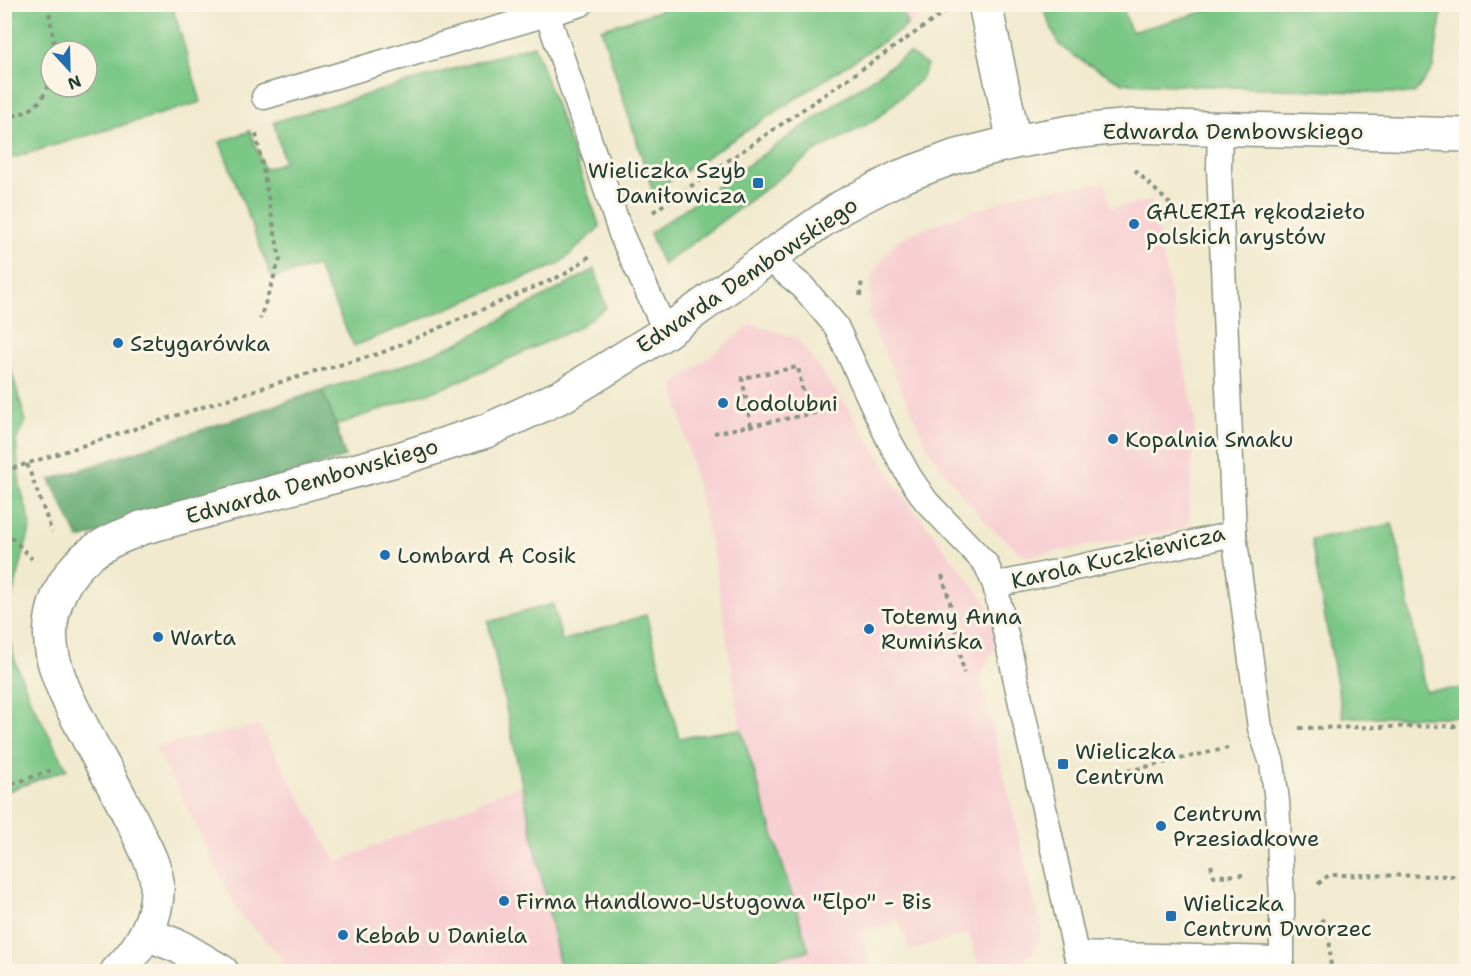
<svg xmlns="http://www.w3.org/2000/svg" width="1471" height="976" font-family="'Shantell Sans',sans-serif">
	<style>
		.built { fill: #f7cfd2 }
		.green { fill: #7ac786; stroke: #4c825d; stroke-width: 1.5; fill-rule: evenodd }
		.forest { fill: #63ac73; stroke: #417454; stroke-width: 1.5 }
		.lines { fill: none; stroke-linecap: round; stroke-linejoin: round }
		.service-casing { stroke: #889482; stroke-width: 27 }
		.minor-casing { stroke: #889482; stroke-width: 36 }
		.tertiary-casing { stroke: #889482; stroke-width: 36 }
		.path { stroke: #889482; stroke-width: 4; stroke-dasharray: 4.5 4.5; stroke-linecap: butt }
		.service { stroke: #fff; stroke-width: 24 }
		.minor { stroke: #fff; stroke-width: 33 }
		.tertiary { stroke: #fff; stroke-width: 33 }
		.poi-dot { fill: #1f6fb2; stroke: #fcf5e5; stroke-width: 2 }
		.labels { text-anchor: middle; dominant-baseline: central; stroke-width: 6; stroke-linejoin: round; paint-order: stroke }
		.street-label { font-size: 22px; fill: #1f3d34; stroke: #fcf5e5 }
		.poi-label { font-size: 22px; fill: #1f3d34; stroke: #fcf5e5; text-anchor: start }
	</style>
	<rect width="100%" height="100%" fill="#fcf5e5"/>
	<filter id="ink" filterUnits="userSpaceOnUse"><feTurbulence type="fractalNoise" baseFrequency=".0167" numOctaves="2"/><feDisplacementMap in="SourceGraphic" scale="12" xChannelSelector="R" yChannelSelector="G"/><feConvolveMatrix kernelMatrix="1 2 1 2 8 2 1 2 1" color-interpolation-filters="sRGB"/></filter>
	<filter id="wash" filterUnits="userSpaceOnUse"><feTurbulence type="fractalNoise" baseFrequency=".008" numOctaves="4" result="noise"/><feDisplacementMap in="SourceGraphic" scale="24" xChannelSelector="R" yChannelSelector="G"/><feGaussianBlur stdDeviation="1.35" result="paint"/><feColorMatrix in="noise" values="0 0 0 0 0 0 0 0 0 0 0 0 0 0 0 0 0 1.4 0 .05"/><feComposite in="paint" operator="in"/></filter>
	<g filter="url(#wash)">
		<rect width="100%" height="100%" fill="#f1eacf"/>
		<!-- built -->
		<g class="built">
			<path d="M901,5H929V12L907,26Z"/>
			<path d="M1105,182L1110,208L1152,201L1195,419L1188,528L1026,557L990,527L949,478L930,452L869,319L871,278L885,255L898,240L917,231L1024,193Z"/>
			<path d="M751,324L797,338L851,412L901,492L989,606L996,645L980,676L1041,927L1038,942L1032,953L1022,961L987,971H981L968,933L910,951L899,920L861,932L873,971H708L809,951L741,729L715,563L673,385Z"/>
			<path d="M259,725L337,862L522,784L561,971H287L280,955L239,914L177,788L154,747Z"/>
		</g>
		<!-- green -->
		<g class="green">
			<path d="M5,4L172,5L201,102L5,160ZM51,51H87V87H51Z"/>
			<path d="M681,4L901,5L907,26L653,192L601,29Z"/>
			<path d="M1042,5H1122L1131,32L1228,5H1443L1433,68L1414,94L1123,83L1082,61L1059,45Z"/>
			<path d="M534,45L600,227L559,264L354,346L317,266L272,278L220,142L250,131L264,169L284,162L274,122Z"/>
			<path d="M909,53L927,65L921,79L874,121L816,151L663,265L650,233Z"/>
			<path d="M595,269L606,308L577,328L451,385L336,425L322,390L404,365L458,343Z"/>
			<path d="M5,356H7L26,422L16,440L20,486L31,525L5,625Z"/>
			<path d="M1392,524L1397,541L1425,691L1466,688V717H1343L1311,540Z"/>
			<path d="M553,604L562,641L646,615L679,738L741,729L809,951L708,971H561L488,622Z"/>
			<path d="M5,626L15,661L30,699L67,769L5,792Z"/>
		</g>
		<!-- forest -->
		<path class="forest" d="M322,390L336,425L345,457L79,539L50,480Z"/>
	</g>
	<g filter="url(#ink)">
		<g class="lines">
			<!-- service casing -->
			<g class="service-casing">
				<g id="service">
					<path d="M544,4L621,234L666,332"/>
					<path d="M264,97L581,4"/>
					<path d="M768,258L803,287L836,326L889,440L909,476L926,501L986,564L995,585L1076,954L1282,959V898L1277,801L1272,763L1260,728L1234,534L1219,168L1220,128"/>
					<path d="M995,585L1234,534"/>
				</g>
			</g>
			<!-- minor casing -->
			<g class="minor-casing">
				<path id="minor" d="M147,934L180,947L222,972"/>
			</g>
			<!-- tertiary casing -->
			<g class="tertiary-casing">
				<g id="tertiary">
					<path d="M985,4L1014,142"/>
					<path d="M117,972C141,948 159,918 157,883C156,866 141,840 134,825C120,796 104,768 89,740C75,713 60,687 53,657C43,612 64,567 104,545C115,538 129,534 141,528L399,459L486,431L564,395L666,332L768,258L842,207L900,177L954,157L1014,142L1071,132L1132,126L1466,135"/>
				</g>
			</g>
			<!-- path -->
			<g class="path">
				<path d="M48,4L55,51"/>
				<path d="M4,118C33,112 40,106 51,80"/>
				<path d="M256,134L280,259L260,319"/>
				<path d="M1135,170L1170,204L1181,220"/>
				<path d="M653,212L944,13"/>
				<path d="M860,296L862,279"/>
				<path d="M751,426L742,378L798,367L807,414"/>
				<path d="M714,433L835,409"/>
				<path d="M27,464L52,532"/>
				<path d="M4,471L274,384L381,353L565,274L590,256"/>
				<path d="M4,534L7,533L32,559"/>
				<path d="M942,575L950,602L964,673"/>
				<path d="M1299,728L1466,726"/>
				<path d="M1075,783L1228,748"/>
				<path d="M4,787L52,770"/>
				<path d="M1211,865L1214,876L1244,875"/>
				<path d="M1318,884L1329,875L1466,876"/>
				<path d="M1321,919L1329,927L1331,972"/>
			</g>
			<!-- service -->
			<use href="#service" class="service"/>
			<!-- minor -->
			<use href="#minor" class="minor"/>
			<!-- tertiary -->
			<use href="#tertiary" class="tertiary"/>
		</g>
	</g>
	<!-- markers -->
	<g class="poi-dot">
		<rect x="752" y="177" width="12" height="12" rx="3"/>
		<circle cx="1134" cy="224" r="6"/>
		<circle cx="118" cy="343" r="6"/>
		<circle cx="723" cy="403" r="6"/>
		<circle cx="1113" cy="439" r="6"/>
		<circle cx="385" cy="555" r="6"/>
		<circle cx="869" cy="629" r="6"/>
		<circle cx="158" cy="637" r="6"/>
		<rect x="1057" y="758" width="12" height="12" rx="3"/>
		<circle cx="1161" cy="826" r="6"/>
		<circle cx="504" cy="901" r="6"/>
		<rect x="1165" y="910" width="12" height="12" rx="3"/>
		<circle cx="343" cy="935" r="6"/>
	</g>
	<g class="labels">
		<!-- street labels -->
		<g class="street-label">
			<text x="1233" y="131">Edwarda Dembowskiego</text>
			<text transform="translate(747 275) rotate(-34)">Edwarda Dembowskiego</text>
			<text transform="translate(312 481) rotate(-16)">Edwarda Dembowskiego</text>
			<text transform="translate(1118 557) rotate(-13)">Karola Kuczkiewicza</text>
		</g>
		<!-- poi labels -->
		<g class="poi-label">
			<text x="746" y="170" text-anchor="end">Wieliczka Szyb<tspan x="746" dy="25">Daniłowicza</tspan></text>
			<text x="1146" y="211">GALERIA rękodzieło<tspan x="1146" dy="25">polskich arystów</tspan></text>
			<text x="130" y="343">Sztygarówka</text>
			<text x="735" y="403">Lodolubni</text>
			<text x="1125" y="439">Kopalnia Smaku</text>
			<text x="397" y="555">Lombard A Cosik</text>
			<text x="881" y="616">Totemy Anna<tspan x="881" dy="25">Rumińska</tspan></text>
			<text x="170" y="637">Warta</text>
			<text x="1075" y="751">Wieliczka<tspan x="1075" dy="25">Centrum</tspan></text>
			<text x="1173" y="813">Centrum<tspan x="1173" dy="25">Przesiadkowe</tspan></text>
			<text x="516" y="901">Firma Handlowo-Usługowa "Elpo" - Bis</text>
			<text x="1183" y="903">Wieliczka<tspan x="1183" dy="25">Centrum Dworzec</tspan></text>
			<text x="355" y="935">Kebab u Daniela</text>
		</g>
	</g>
	<!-- margin -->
	<rect width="1471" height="976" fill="none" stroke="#fcf5e5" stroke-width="24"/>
	<!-- north arrow -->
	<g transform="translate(69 69) rotate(158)"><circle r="28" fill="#fcf5e5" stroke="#a4ab9e" stroke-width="1.5"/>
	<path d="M0-4.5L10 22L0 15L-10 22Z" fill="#1f6fb2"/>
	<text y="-9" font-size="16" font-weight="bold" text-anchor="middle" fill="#1f3d34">N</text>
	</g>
</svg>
